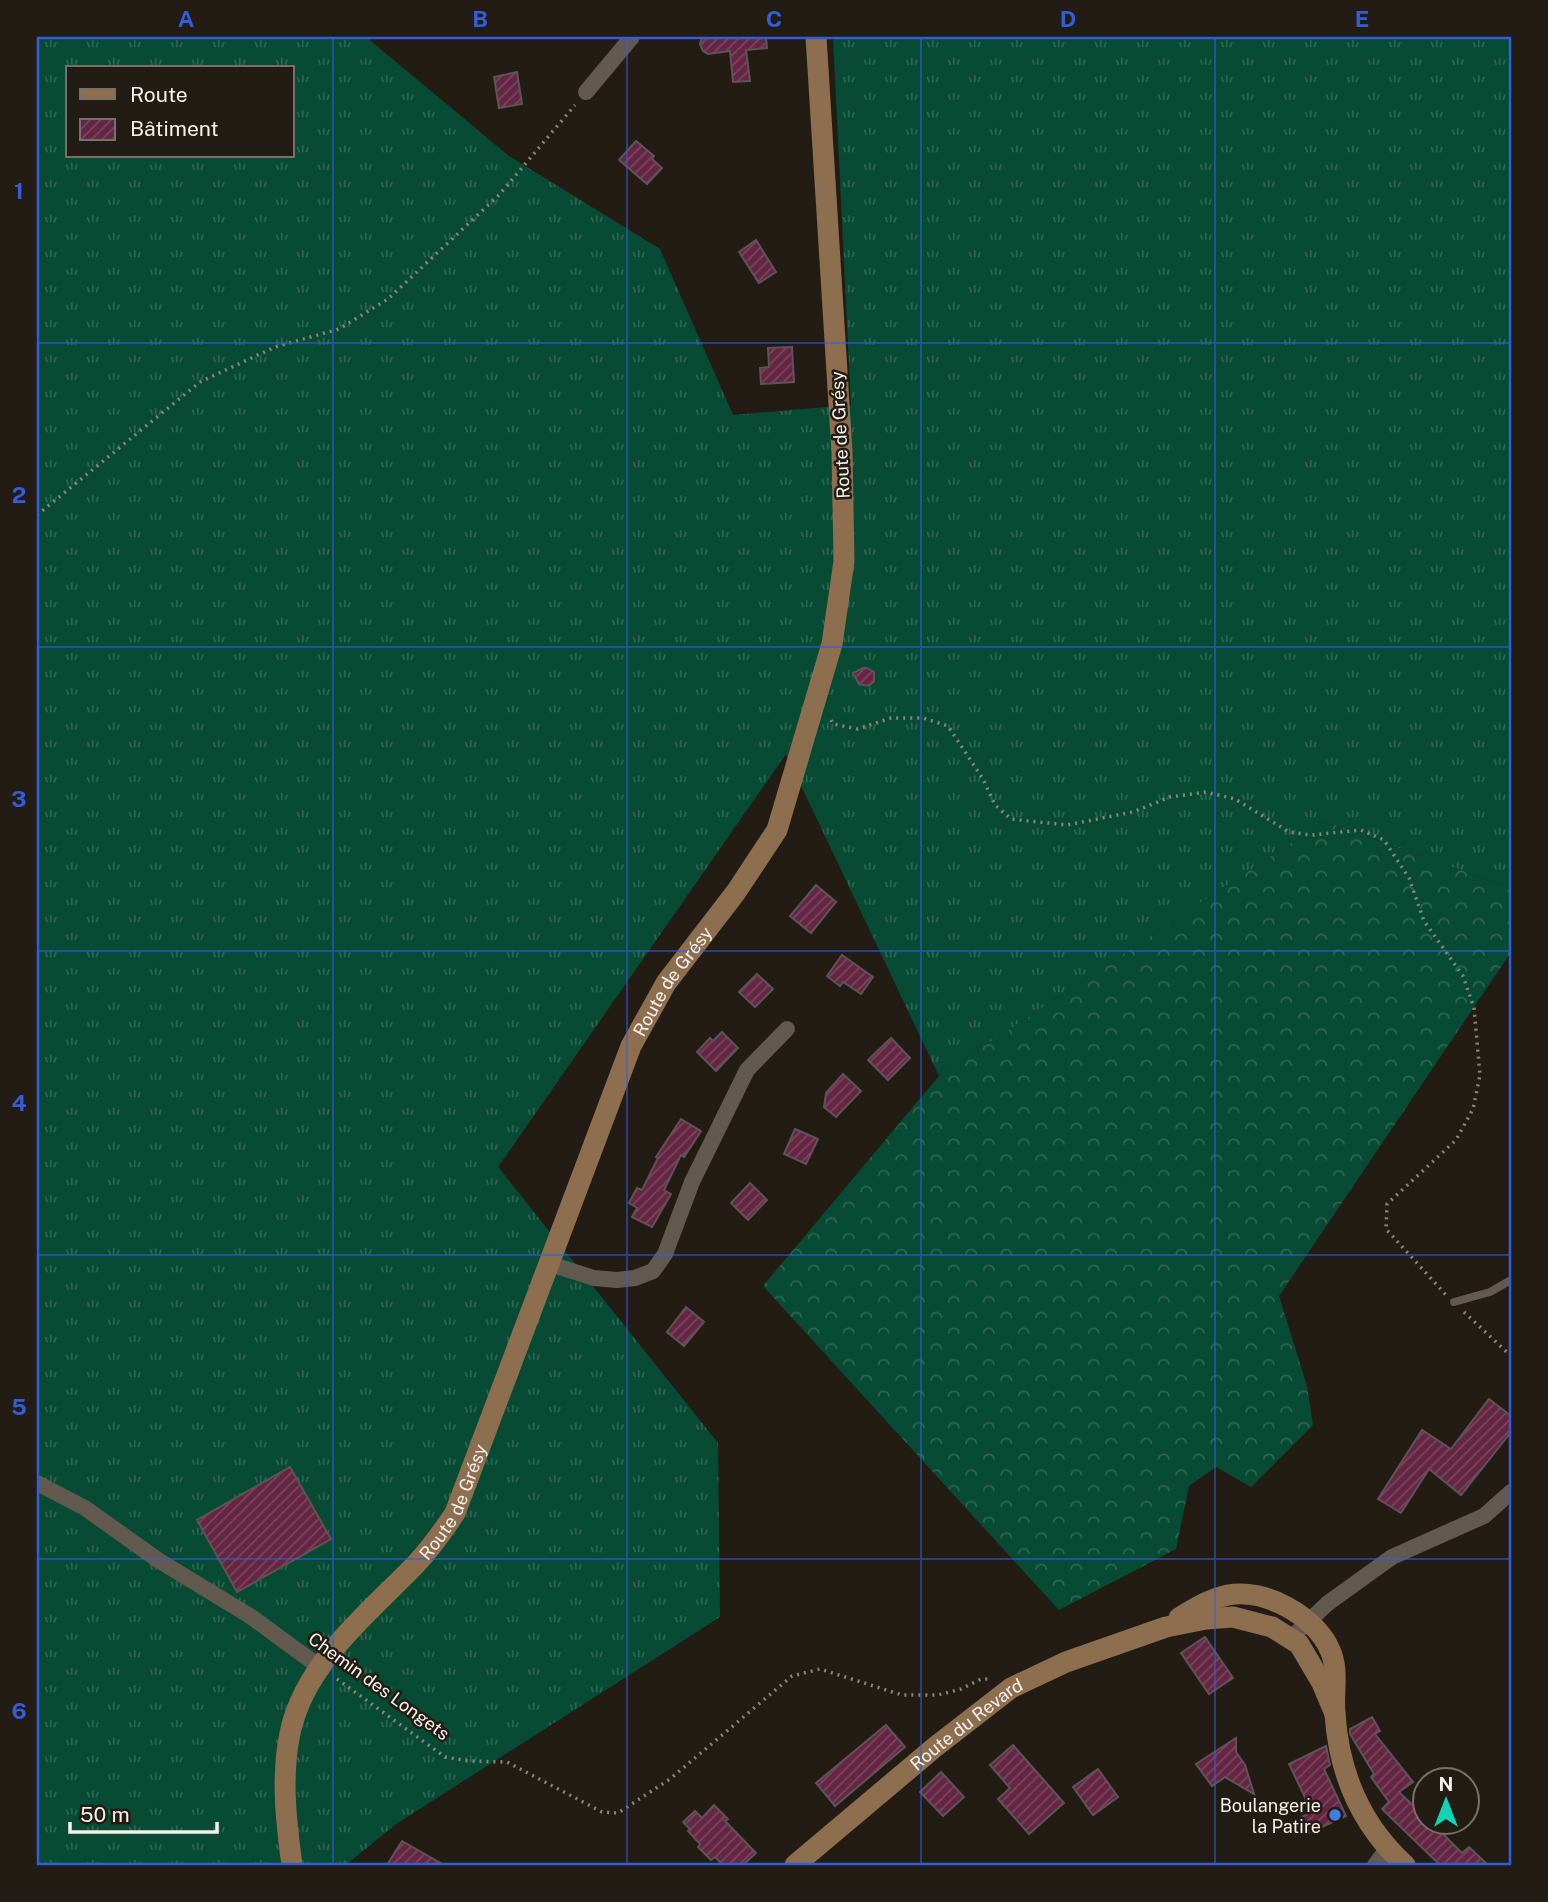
<svg xmlns="http://www.w3.org/2000/svg" width="1548" height="1902" font-family="'Public Sans',sans-serif">
	<style>
		.grass { fill: url(#grass-tufts); fill-rule: evenodd }
		.forest { fill: url(#forest-crowns) }
		.building { fill: url(#building-hatch); stroke: #5f5357; stroke-width: 2 }
		.lines { fill: none; stroke-linecap: round; stroke-linejoin: round }
		.path { stroke: #8a847e; stroke-width: 3.5; stroke-dasharray: 2 5; stroke-linecap: butt }
		.lane { stroke: #625951; stroke-width: 8 }
		.street { stroke: #625951; stroke-width: 16 }
		.secondary { stroke: #8d6e4f; stroke-width: 21 }
		.grid { fill: none; stroke: #335eda; stroke-width: 2; stroke-opacity: 0.55 }
		.shop-dot { fill: #3f7fe0; stroke: #231c15; stroke-width: 2.5 }
		.labels { text-anchor: middle; dominant-baseline: central; stroke-width: 5; stroke-linejoin: round; paint-order: stroke }
		.street-label { font-size: 18px; fill: #f6f1ec; stroke: #231c15 }
		.poi-label { font-size: 18px; fill: #f6f1ec; stroke: #231c15; text-anchor: end }
		.neatline { fill: none; stroke: #335eda; stroke-width: 2.5 }
		.grid-label { font-size: 23px; text-anchor: middle; font-weight: bold; fill: #335eda }
	</style>
	<defs>
		<pattern id="grass-tufts" width="24" height="20" patternUnits="userSpaceOnUse" patternTransform="scale(1.75)"><rect width="24" height="20" fill="#084b35"/><path d="M3 7l-1-3M5 7V3M7 7l1-3M15 17l-1-3M17 17v-4M19 17l1-3" fill="none" stroke="#2d6552"/></pattern>
		<pattern id="forest-crowns" width="20" height="18" patternUnits="userSpaceOnUse" patternTransform="scale(1.75)"><rect width="20" height="18" fill="#084b35"/><path d="M2 6a3 3 0 1 1 6 0M12 15a3 3 0 1 1 6 0" fill="none" stroke="#2d6552"/></pattern>
		<pattern id="building-hatch" width="6" height="6" patternUnits="userSpaceOnUse" patternTransform="scale(1.75)"><rect width="6" height="6" fill="#642642"/><path d="M-1 1l2-2M0 6l6-6M5 7l2-2" fill="none" stroke="#7b465d"/></pattern>
	</defs>
	<rect width="100%" height="100%" fill="#231c15"/>
	<!-- grass -->
	<path class="grass" d="M37,37H366L509,156L660,249L733,415L851,405L833,37H1511V888L1324,821L939,1076L786,754L498,1167L718,1443L720,1617L396,1824L346,1865H37ZM68,68H292V156H68Z"/>
	<!-- forest -->
	<path class="forest" d="M1324,821L1511,888V952L1279,1296L1307,1386L1313,1425L1251,1487L1216,1467L1189,1486L1176,1549L1059,1610L763,1286L939,1076Z"/>
	<!-- building -->
	<g class="building">
		<path d="M702,37H766L767,48L746,50L750,81L733,82L730,51L708,54L703,51L700,44Z"/>
		<path d="M517,72L522,104L499,108L494,77Z"/>
		<path d="M636,141L654,156L652,159L662,168L647,184L619,160Z"/>
		<path d="M756,240L776,272L759,283L739,252Z"/>
		<path d="M792,347L794,382L761,384L760,368L769,367L768,348Z"/>
		<path d="M863,668H867L874,672V681L869,686L859,684L853,673Z"/>
		<path d="M816,885L836,902L811,933L790,916Z"/>
		<path d="M842,955L873,977L861,994L843,982L840,986L827,976Z"/>
		<path d="M757,974L773,989L755,1007L739,992Z"/>
		<path d="M722,1032L738,1048L716,1071L697,1052L710,1038L713,1041Z"/>
		<path d="M891,1038L910,1058L888,1080L868,1060Z"/>
		<path d="M843,1074L861,1091L836,1117L824,1107L826,1093Z"/>
		<path d="M681,1119L701,1131L684,1157L681,1155L664,1190L671,1194L652,1227L632,1217L637,1208L629,1203L637,1188L642,1190L658,1158L656,1157Z"/>
		<path d="M795,1129L818,1139L806,1164L784,1154Z"/>
		<path d="M750,1183L767,1200L748,1220L731,1203Z"/>
		<path d="M686,1307L704,1322L684,1346L667,1332Z"/>
		<path d="M1489,1399L1511,1416V1432L1461,1495L1429,1469L1401,1513L1378,1499L1422,1430L1451,1449Z"/>
		<path d="M290,1467L331,1539L237,1592L197,1520Z"/>
		<path d="M1205,1637L1233,1678L1209,1694L1181,1653Z"/>
		<path d="M1372,1717L1380,1731L1375,1734L1413,1782L1399,1792L1425,1817V1822H1445L1438,1829L1462,1853L1469,1847L1488,1865H1440L1382,1809L1389,1802L1371,1777L1374,1774L1350,1734V1729Z"/>
		<path d="M886,1725L905,1747L835,1806L816,1783Z"/>
		<path d="M1236,1738V1752L1245,1765L1254,1794L1225,1777L1212,1786L1196,1764Z"/>
		<path d="M1013,1745L1064,1803L1029,1834L998,1799L1010,1788L990,1765Z"/>
		<path d="M1326,1746L1330,1765L1324,1769L1346,1816L1307,1834L1300,1818L1312,1812L1289,1764Z"/>
		<path d="M1098,1769L1118,1797L1093,1815L1073,1787Z"/>
		<path d="M941,1772L964,1797L943,1816L920,1792Z"/>
		<path d="M714,1805L728,1819L725,1821L756,1853L743,1865H723L715,1857L711,1860L698,1847L700,1844L688,1831L690,1829L683,1822L695,1811L702,1818Z"/>
		<path d="M402,1841L444,1865H387Z"/>
	</g>
	<g class="lines">
		<!-- path -->
		<g class="path">
			<path d="M37,515L200,382L275,347L339,329L388,299L499,195L575,105"/>
			<path d="M831,720L833,724L858,729L891,718H923L948,726L983,779L995,805L1011,819L1067,825L1133,812L1170,797L1206,792L1235,799L1289,832L1312,835L1361,830L1384,840L1409,878L1424,921L1463,976L1474,1008L1480,1075L1473,1109L1456,1140L1387,1204L1386,1229L1446,1295"/>
			<path d="M1464,1312L1511,1356"/>
			<path d="M337,1679L445,1757L469,1761L507,1762L602,1812L618,1813L670,1779L792,1676L820,1669L902,1695H938L961,1689L981,1679H988"/>
		</g>
		<!-- lane -->
		<path class="lane" d="M1454,1302L1490,1292L1511,1280"/>
		<!-- street -->
		<g class="street">
			<path d="M586,92L632,37"/>
			<path d="M550,1264L594,1278L617,1280L635,1278L653,1271L665,1254L692,1182L747,1070L787,1029"/>
			<path d="M37,1483L85,1508L158,1560L250,1616L321,1668"/>
			<path d="M1292,1637L1328,1603L1392,1557L1484,1516L1511,1492"/>
			<path d="M1375,1865L1387,1849"/>
		</g>
		<!-- secondary -->
		<g class="secondary">
			<path d="M1179,1618C1195,1608 1210,1599 1228,1595C1265,1588 1315,1616 1330,1650C1339,1669 1333,1693 1335,1714C1339,1773 1361,1825 1405,1865"/>
			<path id="s1" d="M292,1865C286,1821 281,1777 290,1733C305,1662 369,1613 416,1564C431,1548 443,1531 455,1513L631,1046L666,983L736,892L777,830L832,644L844,561L842,452L816,37"/>
			<path id="s2" d="M795,1865L935,1747L1011,1688L1066,1662L1166,1627L1206,1619L1233,1617L1272,1627L1299,1644L1322,1683L1335,1714"/>
		</g>
	</g>
	<!-- grid -->
	<path class="grid" d="M333,37V1865M627,37V1865M921,37V1865M1215,37V1865M37,343H1511M37,647H1511M37,951H1511M37,1255H1511M37,1559H1511"/>
	<!-- markers -->
	<circle class="shop-dot" cx="1335" cy="1815" r="7"/>
	<g class="labels">
		<!-- street labels -->
		<g class="street-label">
			<text transform="translate(840 435) rotate(-93)">Route de Grésy</text>
			<text stroke="none"><textPath href="#s1" startOffset="987">Route de Grésy</textPath></text>
			<text stroke="none"><textPath href="#s1" startOffset="420">Route de Grésy</textPath></text>
			<text transform="translate(379 1686) rotate(36)">Chemin des Longets</text>
			<text stroke="none"><textPath href="#s2" startOffset="222">Route du Revard</textPath></text>
		</g>
		<!-- poi labels -->
		<g class="poi-label">
			<text x="1321" y="1805">Boulangerie<tspan x="1321" dy="21">la Patire</tspan></text>
		</g>
	</g>
	<!-- border -->
	<rect width="1548" height="1902" fill="none" stroke="#231c15" stroke-width="77"/>
	<!-- legend -->
	<rect x="66" y="66" width="228" height="91" fill="#231c15" stroke="#77716b" stroke-width="2"/>
	<rect x="80" y="89" width="35" height="10" fill="#8d6e4f" stroke="#77716b" stroke-width="2"/>
	<text x="130" y="102" font-size="21" fill="#f6f1ec">Route</text>
	<rect x="80" y="119" width="35" height="21" fill="url(#building-hatch)" stroke="#77716b" stroke-width="2"/>
	<text x="130" y="136" font-size="21" fill="#f6f1ec">Bâtiment</text>
	<!-- north arrow -->
	<g transform="translate(1446 1801)"><circle r="33" fill="#231c15" stroke="#77716b" stroke-width="2"/>
	<path d="M0-5L12 26L0 18L-12 26Z" fill="#10d5b4"/>
	<text y="-10" font-size="19" font-weight="bold" text-anchor="middle" fill="#f6f1ec">N</text>
	</g>
	<!-- scale -->
	<path d="M70 1822v10h147v-10" fill="none" stroke="#f6f1ec" stroke-width="3.5"/>
	<text x="80" y="1822" font-size="21" fill="#f6f1ec" stroke="#231c15" stroke-width="5" paint-order="stroke">50 m</text>
	<rect x="38" y="38" width="1472" height="1826" class="neatline"/>
	<g class="grid-label">
		<text x="186" y="27">A</text>
		<text x="480" y="27">B</text>
		<text x="774" y="27">C</text>
		<text x="1068" y="27">D</text>
		<text x="1362" y="27">E</text>
		<text x="19" y="199">1</text>
		<text x="19" y="503">2</text>
		<text x="19" y="807">3</text>
		<text x="19" y="1111">4</text>
		<text x="19" y="1415">5</text>
		<text x="19" y="1719">6</text>
	</g>
</svg>
